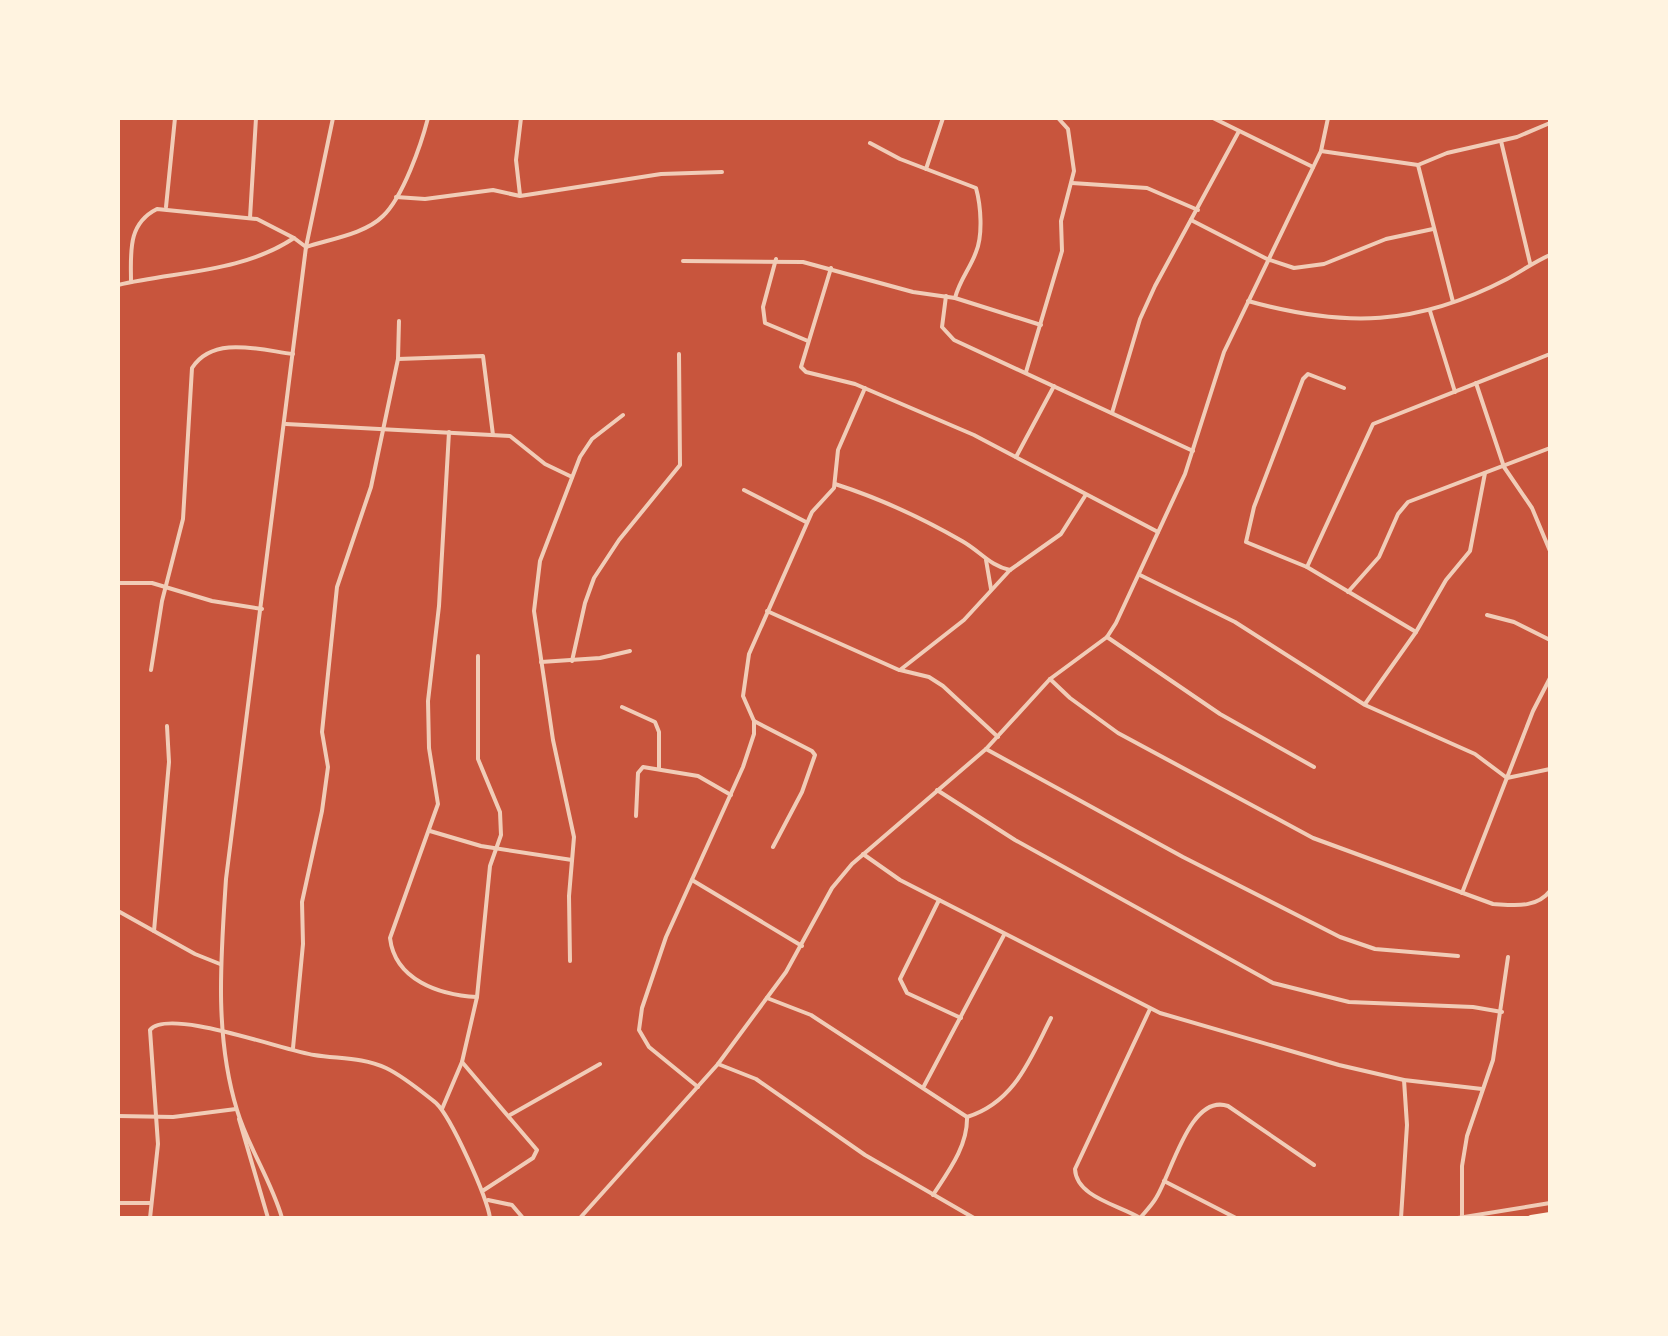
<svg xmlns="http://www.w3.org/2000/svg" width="1668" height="1336" font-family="Overpass,sans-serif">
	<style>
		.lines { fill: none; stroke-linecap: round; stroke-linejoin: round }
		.minor { stroke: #f1ccb7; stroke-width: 4 }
		.tertiary { stroke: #f1ccb7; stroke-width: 4 }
		.primary { stroke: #fff3e0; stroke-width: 6 }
	</style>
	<rect width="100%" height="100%" fill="#c8553d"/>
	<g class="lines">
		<!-- minor -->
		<g class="minor">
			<path d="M1213,118L1313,167"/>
			<path d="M1501,141L1530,263"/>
			<path d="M870,143L900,159L976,188C981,206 983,235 976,252C970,269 960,279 955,298"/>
			<path d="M1321,151L1418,165L1447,153L1517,137L1550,123"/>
			<path d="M1418,165L1453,302"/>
			<path d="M926,169L943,118"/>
			<path d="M1072,183L1147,188L1198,210"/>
			<path d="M520,195L516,160L521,118"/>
			<path d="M396,197L425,199L493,190L520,196L661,174L722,172"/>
			<path d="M166,207L175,118"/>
			<path d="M250,218L256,118"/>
			<path d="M1191,220L1267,259L1294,268L1324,264L1386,239L1433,229"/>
			<path d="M776,259L763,307L765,323L808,341"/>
			<path d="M683,261L803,262L913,292L955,298L1041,325"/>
			<path d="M831,268L801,367L806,372L855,384L974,435L1158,532"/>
			<path d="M131,282C131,253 127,224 157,209L257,219L294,238"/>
			<path d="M118,285C178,271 241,273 294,238L306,247"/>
			<path d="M946,296L942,327L954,340L1193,451"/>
			<path d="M1248,301C1345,328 1417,326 1507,279C1522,271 1534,262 1550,255"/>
			<path d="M1430,311L1455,392"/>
			<path d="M398,359L483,356L493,435"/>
			<path d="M1026,372L1062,251L1061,221L1074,171L1068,129L1058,118"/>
			<path d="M1476,383L1504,467L1532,508L1550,551"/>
			<path d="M1344,388L1308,374L1303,379L1254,507L1246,542L1307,567L1416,632"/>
			<path d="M1112,413L1140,319L1155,286L1238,133"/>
			<path d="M286,424L510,436L545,464L572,477"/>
			<path d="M449,432L439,606L428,701L429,748L438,804L390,938C395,980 439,995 477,997"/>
			<path d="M1016,457L1054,386"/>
			<path d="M835,484C879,498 922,518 962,541C980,551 990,566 1010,570"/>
			<path d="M744,490L806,522"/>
			<path d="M986,560L991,589"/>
			<path d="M1307,567L1373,424L1550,354"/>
			<path d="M1140,575L1235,622L1365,705L1475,754L1507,778L1550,769"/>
			<path d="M118,583H152L212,601L262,609"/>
			<path d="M1348,592L1379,557L1398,514L1408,502L1550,448"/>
			<path d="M767,611L899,670"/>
			<path d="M1487,615L1514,622L1550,640"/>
			<path d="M1107,637L1220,714L1314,767"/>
			<path d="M572,661L585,603L594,578L619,540L680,465L679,354"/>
			<path d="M541,662L600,658L630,651"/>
			<path d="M151,670L162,601L183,519L192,368C213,335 260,350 293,354"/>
			<path d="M1050,679L1070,698L1118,733L1313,838L1493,904C1513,905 1536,909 1550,891"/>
			<path d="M1365,704L1416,632L1446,580L1470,551L1485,473"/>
			<path d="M622,707L655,722L659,732V768"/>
			<path d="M754,721L812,751L815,755L802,792L773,847"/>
			<path d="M998,737L943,686L929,677L900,670L964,620L1010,570L1061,534L1085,496"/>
			<path d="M986,749L1183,857L1340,937L1375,949L1458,956"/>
			<path d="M937,790L1015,840L1273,983L1349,1002L1473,1007L1502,1012"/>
			<path d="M636,816L638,773L643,767L698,776L731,795"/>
			<path d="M430,831L481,846L572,860"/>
			<path d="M863,854L900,880L1160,1013L1339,1065L1404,1080L1482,1089"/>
			<path d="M692,880L802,946"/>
			<path d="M1462,893L1533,711L1550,678"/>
			<path d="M939,900L900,979L907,993L961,1018"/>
			<path d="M118,911L195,954L220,964"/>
			<path d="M154,931L169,762L167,726"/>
			<path d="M570,961L569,896L574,837L553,740L534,611L540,561L580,457L592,439L623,415"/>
			<path d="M767,998L811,1015L967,1117C968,1146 948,1172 933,1195"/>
			<path d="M293,1048L303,944L302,902L322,811L328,767L322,732L337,587L371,487L398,359L399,321"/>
			<path d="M462,1062L537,1150L533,1158L484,1190"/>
			<path d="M718,1064L756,1079L865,1155L974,1218"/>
			<path d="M924,1086L1004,935"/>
			<path d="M698,1087L649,1047L639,1030L642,1008L666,937L743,767L754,734V721L743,696L749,654L812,512L834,488L838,450L865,388"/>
			<path d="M442,1109L462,1062L477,997L490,866L501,835L500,812L478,759V656"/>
			<path d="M510,1115L600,1064"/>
			<path d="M118,1116L173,1117L236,1109"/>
			<path d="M967,1117C1015,1102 1030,1059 1051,1018"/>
			<path d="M1164,1181L1236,1218"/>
			<path d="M488,1200L512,1205L523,1218"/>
			<path d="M118,1203H150"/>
			<path d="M1462,1217V1166L1467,1136L1493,1060L1508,957"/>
			<path d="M150,1218L158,1144L150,1030C168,1007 285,1051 314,1055C339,1059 362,1057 386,1068C403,1076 421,1091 436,1103C451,1117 487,1197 490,1218"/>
			<path d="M580,1218L718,1064L786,972L832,888L852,864L986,749L1050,679L1107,637L1116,623L1185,474L1224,352L1321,151L1328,118"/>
			<path d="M1140,1218C1119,1205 1076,1197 1075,1169L1150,1009"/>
			<path d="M1140,1218C1146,1211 1152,1205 1156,1198C1172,1173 1190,1093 1228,1106L1314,1165"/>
			<path d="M1401,1218L1407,1125L1404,1080"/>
		</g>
		<!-- tertiary -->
		<g class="tertiary">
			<path d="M306,247C330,239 365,234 383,216C403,197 421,145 428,118"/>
			<path d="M239,1119L268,1218"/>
			<path d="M282,1218C271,1180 248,1147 237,1110C214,1035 221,956 226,879L306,247L333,118"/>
			<path d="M1458,1218L1550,1203"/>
		</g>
		<!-- primary -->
		<path class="primary" d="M1531,1218L1550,1215"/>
	</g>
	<!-- border -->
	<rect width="1668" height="1336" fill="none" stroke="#fff3e0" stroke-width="240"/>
</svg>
